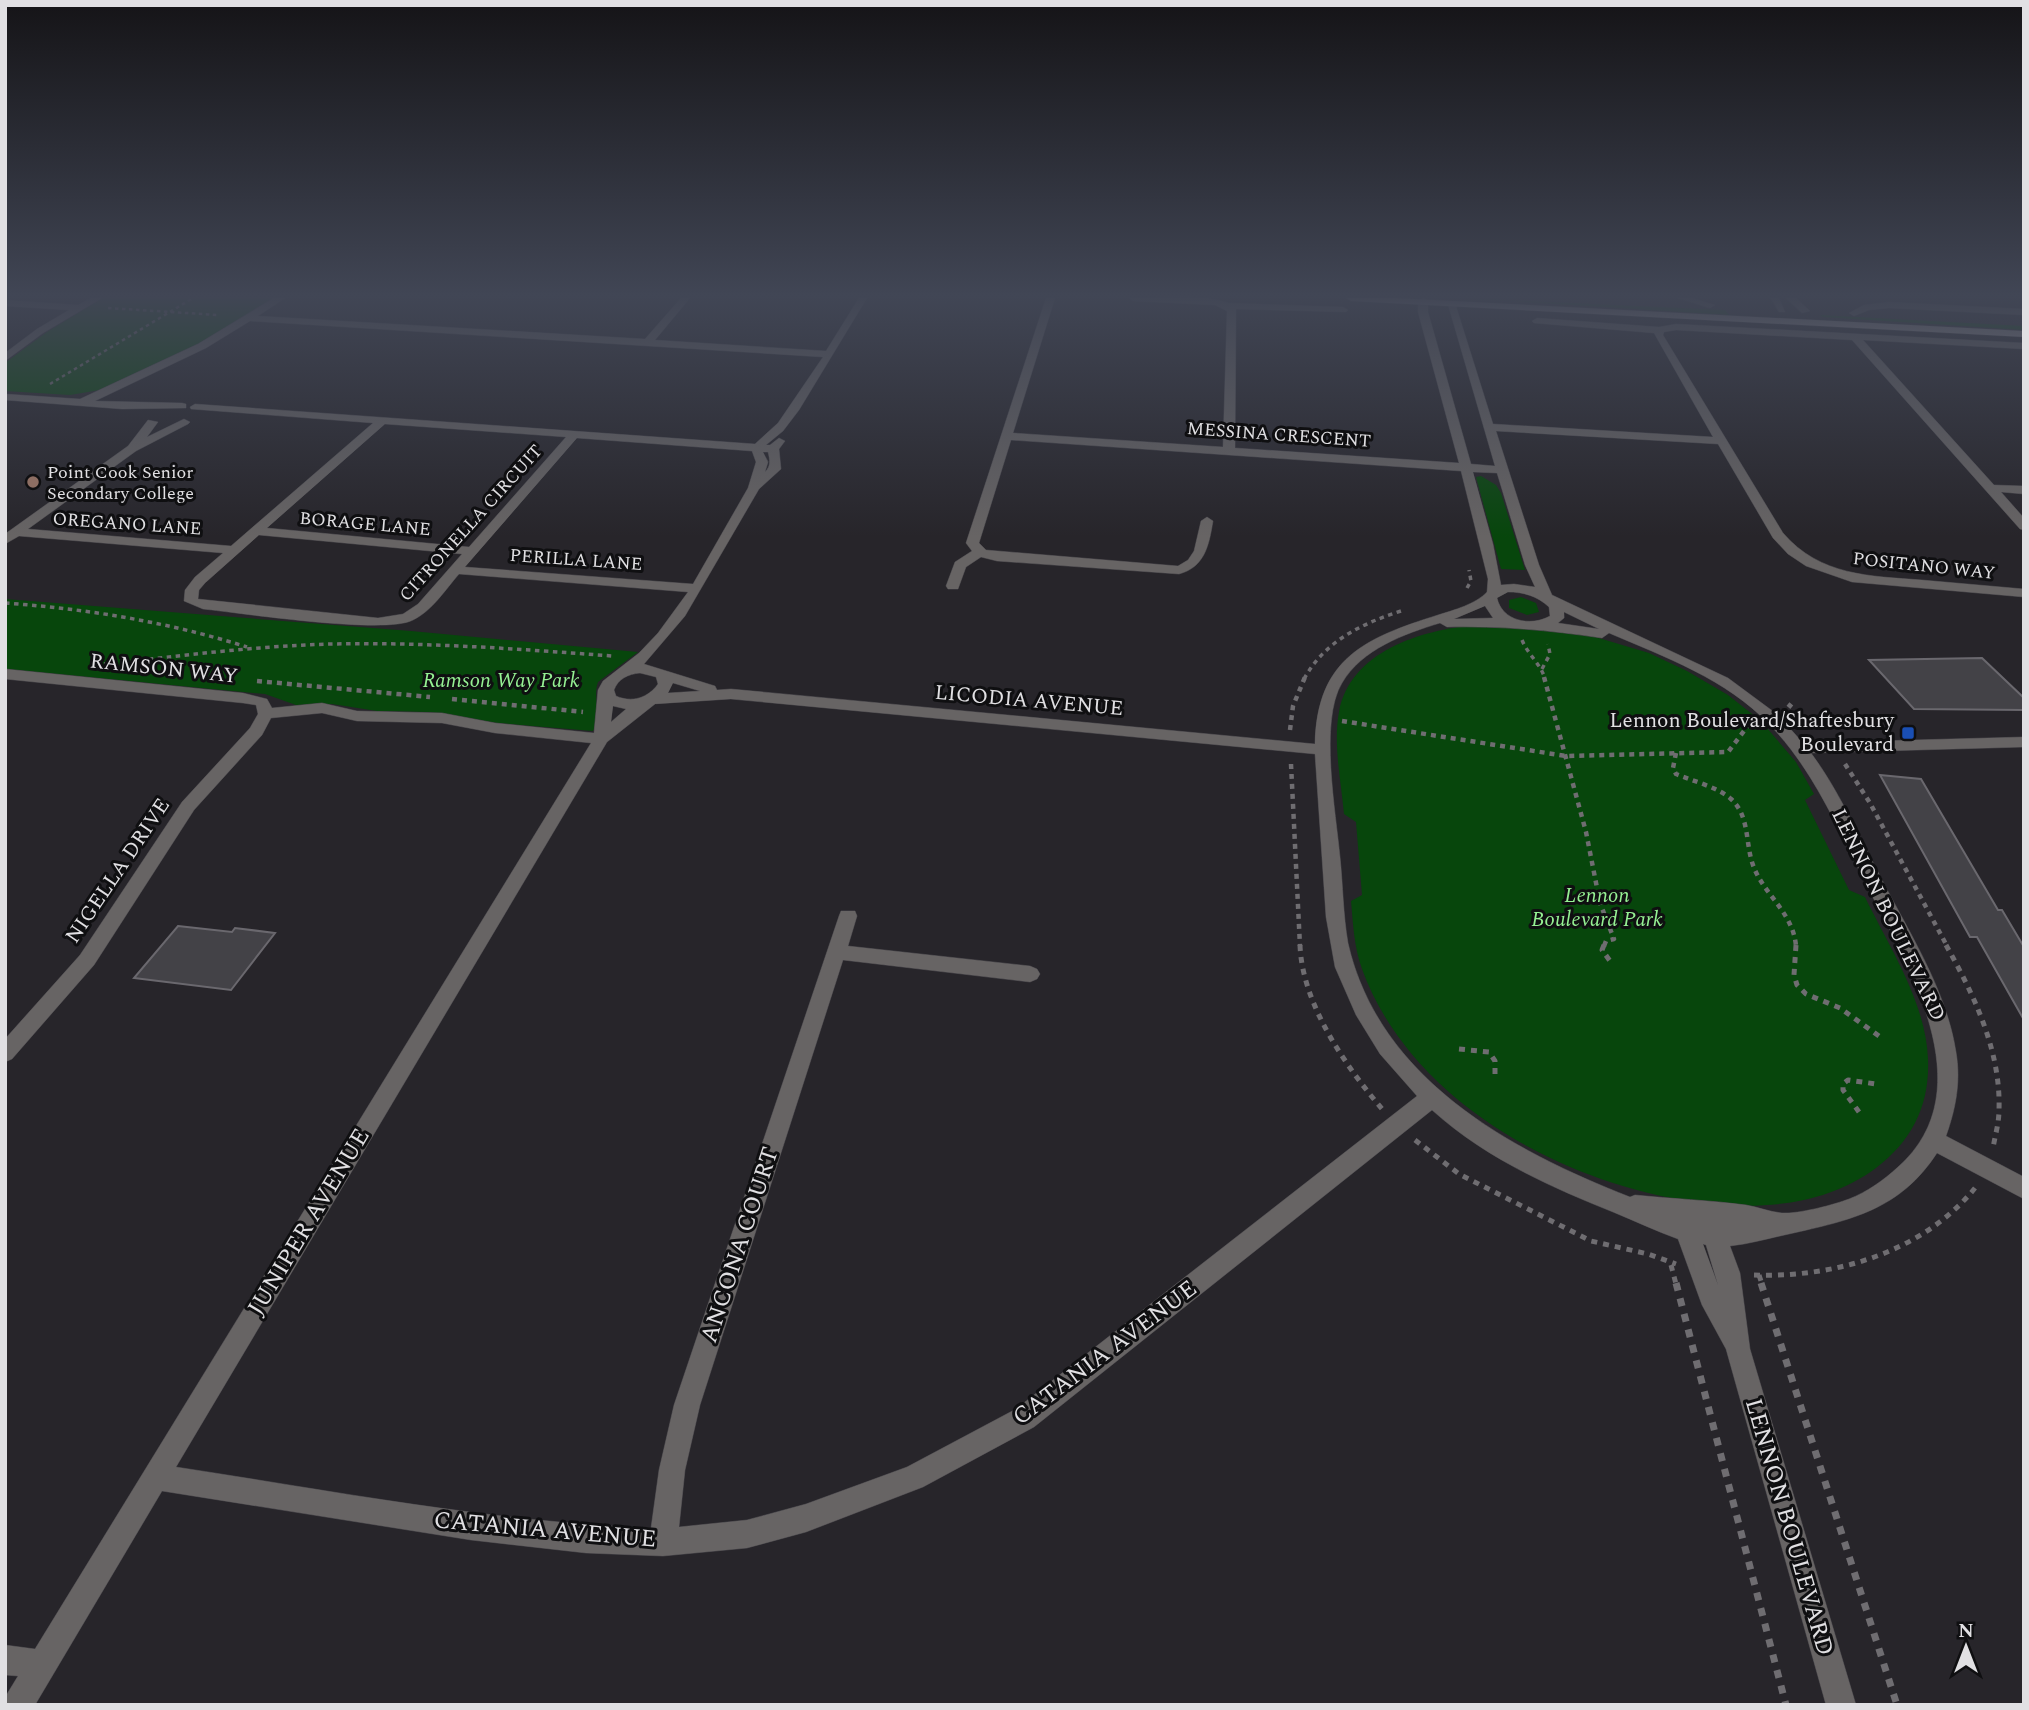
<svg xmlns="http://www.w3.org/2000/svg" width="2029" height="1710" font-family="Spectral,serif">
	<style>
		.green { fill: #07460c }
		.building { fill: #434247; stroke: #6a686e; stroke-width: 2 }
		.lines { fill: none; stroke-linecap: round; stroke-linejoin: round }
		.minor-casing { stroke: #454348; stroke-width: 1 }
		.major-casing { stroke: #454348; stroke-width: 1 }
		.path-far4 { stroke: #6f6d71; stroke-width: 2.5; stroke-dasharray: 3.5 3.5; stroke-linecap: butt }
		.path-far3 { stroke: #6f6d71; stroke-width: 3.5; stroke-dasharray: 4.5 4.5; stroke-linecap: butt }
		.path-far2 { stroke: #6f6d71; stroke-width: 4.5; stroke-dasharray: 5 5; stroke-linecap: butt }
		.path-far1 { stroke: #6f6d71; stroke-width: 5; stroke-dasharray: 6 6; stroke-linecap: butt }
		.path { stroke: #6f6d71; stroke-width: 7; stroke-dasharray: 8 8; stroke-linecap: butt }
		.minor { fill: #676464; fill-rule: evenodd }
		.major { fill: #a8a1a2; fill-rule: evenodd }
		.education-dot { fill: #8d6e63; stroke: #0f0f11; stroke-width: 2.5 }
		.transit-dot { fill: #1a4fb4; stroke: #0f0f11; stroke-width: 2.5 }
		.labels { text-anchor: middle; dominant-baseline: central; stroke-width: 6; stroke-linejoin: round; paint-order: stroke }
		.far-street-label { font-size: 18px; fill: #e1e0e3; stroke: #0f0f11 }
		.far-poi-label { font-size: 18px; fill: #e1e0e3; stroke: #0f0f11; text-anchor: start }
		.street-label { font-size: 21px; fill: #e1e0e3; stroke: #0f0f11 }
		.park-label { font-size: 21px; font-style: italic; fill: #95f193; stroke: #0f0f11 }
		.poi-label { font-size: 21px; fill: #e1e0e3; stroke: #0f0f11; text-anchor: end }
		.near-street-label { font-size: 24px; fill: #e1e0e3; stroke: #0f0f11 }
	</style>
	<rect width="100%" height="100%" fill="#27252a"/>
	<!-- green -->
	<g class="green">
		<path d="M103,298H273L223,331L181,353L100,390L70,395L5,391V363L47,332Z"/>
		<path d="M1461,298L1725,310L1729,315Z"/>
		<path d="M1820,315L2024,326V330L1823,317Z"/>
		<path d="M1481,476L1496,485L1501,493L1525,570L1501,569L1476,477Z"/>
		<path d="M1521,597L1536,603L1539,612L1527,615L1509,608V600Z"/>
		<path d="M5,599L411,631L638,652L598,682C592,698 603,714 593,731L497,723L429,712L377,711L332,704L296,705L265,694L5,669Z"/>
		<path d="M1475,625L1582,633L1649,653L1687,671L1728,695L1761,721L1796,762L1814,794L1805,800L1849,890L1865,897C1889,947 1926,1002 1928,1059C1930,1105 1912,1141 1876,1168C1826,1205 1763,1210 1704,1203C1569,1187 1411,1104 1362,969C1354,947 1353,924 1351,901L1362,895L1356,822L1344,814C1341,781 1333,744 1339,712C1350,651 1422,630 1475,625Z"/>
	</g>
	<!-- building -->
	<g class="building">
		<path d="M1982,658L2024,698V710L1914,709L1869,660Z"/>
		<path d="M1880,775L1921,779L1998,910H2002L2024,947V1020L1977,937H1970Z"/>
		<path d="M178,926L232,932L235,928L275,933L231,990L134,978Z"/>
	</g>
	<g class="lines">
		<!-- minor casing -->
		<g class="minor-casing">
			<g id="minor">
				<path d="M91,298H102L43,333L5,361V353L37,329L69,310L5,306V300L78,305Z"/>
				<path d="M274,298H285L258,316L645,339L681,298H690L655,340L826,351L859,298H867L799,410L783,431L766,445H770L779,438L785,441L779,449L781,469L759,489L685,616L644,664L715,686L717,690L731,689L1315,744C1317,658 1365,638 1438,615C1454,610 1476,604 1487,592L1488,579L1461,471L1011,440L979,543L986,550L1178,566L1188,560L1194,551L1201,521L1207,517L1213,521C1209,545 1205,567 1179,574L997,561L981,557L966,567L958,589H948L946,586L955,562L972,551L966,543L1046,298H1055L1013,433L1223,447L1227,311L1215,305L1133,301L1129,298C1161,298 1198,293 1229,303L1343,307L1348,310L1346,312L1236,309L1235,448L1459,463L1418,312V301L1423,298L1428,301V312L1471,464L1495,466L1447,301L1455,303L1493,424L1713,437L1654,333L1534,323L1532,321L1537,318L1659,327L1676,324L2024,343V349L1863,340L1994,485L2024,486V494L2001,492L2024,518V530L2020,529L1852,340L1676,330L1664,332L1663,335L1783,533C1820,576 1870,576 1922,580C1956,583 1990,586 2024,589V597L1852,582L1806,566L1788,554L1773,538L1718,444L1496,431L1539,565L1552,595L1728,678L1778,715L1803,743L2024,737V747L1811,753C1838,789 1856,831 1877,870C1906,928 1946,987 1956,1052C1961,1081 1956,1108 1946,1136L2024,1177V1199L1937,1153C1900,1210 1851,1220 1789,1234C1769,1238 1750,1244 1730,1246L1740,1273L1750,1349L1856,1705H1826L1726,1349L1702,1305L1678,1239C1656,1231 1635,1221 1613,1212C1548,1186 1484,1157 1432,1110L1034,1427L923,1487L806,1532L747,1548L663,1556L586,1553L471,1540L162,1491L35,1705H5L7,1694L18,1676L5,1675V1645L35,1649L591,743L495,733L442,723L357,721L322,713L271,718L262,735L194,810L94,965L12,1059L5,1062V1039L80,955L182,802L250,728L258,714L256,705L243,703L5,679V669L243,693L267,699L272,708L322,703L357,711L442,713L495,723L594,733L598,690L603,681L639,653L658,633L688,592L459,574C445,590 432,611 413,620C385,635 242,613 203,609L184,601L185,590L195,577L223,553L19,536L5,544V534L128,446L148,420L158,422L147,437L184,419L190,422L188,424L136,451L28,529L231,546L373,423L191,409L190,407L195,404L755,444L778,423L823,357L250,321L206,348L95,401L182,403L186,404V408L122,409L5,400V394L80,399L198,344ZM385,424L566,437L469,547L267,528ZM577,438L752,451L756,462L748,488L693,584L465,567ZM763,452H768C770,460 771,466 765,472L768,462ZM1473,472L1497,473L1525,565L1535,587L1514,584L1501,585L1493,544ZM259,535L462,554L418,604L403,614L378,618L198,599L199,590L205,583ZM1508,592C1524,592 1537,596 1549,607L1550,616C1530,627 1502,621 1497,598ZM1485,606L1493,618L1454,619ZM1564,612L1599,629L1558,623L1564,618ZM1440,623L1447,627C1501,626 1548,630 1602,638L1609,633C1665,657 1726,679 1769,724C1813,769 1837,827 1865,882C1906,963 1986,1089 1898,1167C1884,1180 1867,1192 1849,1199C1833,1205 1799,1214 1782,1213C1770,1212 1758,1207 1746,1205C1709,1200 1672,1199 1635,1195L1630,1197C1510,1150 1379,1079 1348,943C1343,914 1343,886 1340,857C1336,813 1319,721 1342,683C1362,649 1404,634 1440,623ZM640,673L656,677L658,684C648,698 632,703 616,696L614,690C618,679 628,674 640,673ZM673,683L700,691L668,693ZM731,699L1315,754L1326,917L1335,967L1356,1015L1380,1054L1417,1096L1016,1409L907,1467L806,1504L747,1520L679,1527L685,1470L700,1405L843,960L1030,982L1037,979L1040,974L1037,969L1030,966L848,946L857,916L855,911H841L839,916L674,1405L659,1470L651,1528C492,1522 334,1491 176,1467L607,742L655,704ZM613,706L626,709L611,722ZM1703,1244L1706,1245L1718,1285Z"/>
				<path d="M1678,298H1692L1715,305L1710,308Z"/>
				<path d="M1771,298H1779L1785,312H1779Z"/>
				<path d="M1786,298H1796L1810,311L1802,313Z"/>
				<path d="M1889,302L2024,309V315L1889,308L1869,310L1854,316L1849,313L1864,305Z"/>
			</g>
		</g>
		<!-- major casing -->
		<g class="major-casing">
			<path id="major" d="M1346,298H1395L2024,331V337L1351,301Z"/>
		</g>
		<!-- path-far4 -->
		<g class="path-far4">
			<path d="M108,308L218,315"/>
			<path d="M50,384L193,298"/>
		</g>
		<!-- path-far3 -->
		<g class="path-far3">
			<path d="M1467,588L1471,581L1469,570"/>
			<path d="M5,603C88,609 168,622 247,647"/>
			<path d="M1522,640C1528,655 1541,664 1545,679"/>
			<path d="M104,664C180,656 255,646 331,644C425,642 519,649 612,656"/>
			<path d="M1542,669L1550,654L1548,644"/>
			<path d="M1304,679C1325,641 1361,624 1401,611"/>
		</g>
		<!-- path-far2 -->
		<g class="path-far2">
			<path d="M1544,677L1586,832L1600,903L1614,939L1606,941L1604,946"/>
			<path d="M257,681L430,697"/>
			<path d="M452,699L583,712"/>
			<path d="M1788,704L1818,730"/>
			<path d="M1342,721L1566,756L1728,752L1750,723"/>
			<path d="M1290,730L1293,706L1305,677"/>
			<path d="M1676,753L1673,768L1676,774C1692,781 1718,787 1731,799C1750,816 1745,843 1753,865C1763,894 1793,912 1796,946"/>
			<path d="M1291,764L1300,946"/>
			<path d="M1845,764L1870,803L1947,946"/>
		</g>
		<!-- path-far1 -->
		<g class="path-far1">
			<path d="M1300,945C1302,1004 1346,1067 1383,1110"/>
			<path d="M1604,945L1602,950L1613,965"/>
			<path d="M1796,945L1794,975L1797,985L1806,994L1840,1008L1883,1039"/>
			<path d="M1946,945C1974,995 2001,1051 1999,1110C1999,1123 1995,1136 1993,1148"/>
			<path d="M1459,1049L1489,1052L1495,1061V1080"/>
			<path d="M1859,1112L1843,1090V1084L1848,1080L1876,1084"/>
			<path d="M1415,1140L1459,1174L1591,1241L1648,1254L1676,1264"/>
			<path d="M1671,1265L1676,1284"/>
			<path d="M1754,1275C1835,1278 1923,1252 1975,1188"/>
			<path d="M1759,1275L1762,1284"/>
		</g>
		<!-- path -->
		<g class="path">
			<path d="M1676,1283L1786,1705"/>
			<path d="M1761,1283L1897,1705"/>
		</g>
		<!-- minor -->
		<use href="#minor" class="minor"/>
		<!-- major -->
		<use href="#major" class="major"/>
	</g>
	<!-- sky -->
	<linearGradient id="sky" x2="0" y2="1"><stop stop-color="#151417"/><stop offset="0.55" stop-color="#414655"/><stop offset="1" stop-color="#414655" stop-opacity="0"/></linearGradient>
	<rect width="2029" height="537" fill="url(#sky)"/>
	<!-- markers -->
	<circle class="education-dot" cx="33" cy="482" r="7"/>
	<rect class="transit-dot" x="1901" y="726" width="14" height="14" rx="3.5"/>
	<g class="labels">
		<!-- far-street labels -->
		<g class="far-street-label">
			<text transform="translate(1279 435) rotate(4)">MESSINA CRESCENT</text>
			<text transform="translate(471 523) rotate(-48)">CITRONELLA CIRCUIT</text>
			<text transform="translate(127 524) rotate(4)">OREGANO LANE</text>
			<text transform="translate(365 524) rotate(5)">BORAGE LANE</text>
			<text transform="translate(576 560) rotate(4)">PERILLA LANE</text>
			<text transform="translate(1924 566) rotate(6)">POSITANO WAY</text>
		</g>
		<!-- far-poi labels -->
		<g class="far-poi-label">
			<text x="47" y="472">Point Cook Senior<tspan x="47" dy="21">Secondary College</tspan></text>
		</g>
		<!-- street labels -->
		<g class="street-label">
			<text transform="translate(164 669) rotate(6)">RAMSON WAY</text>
			<text transform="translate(1029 701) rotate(5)">LICODIA AVENUE</text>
			<text transform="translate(118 871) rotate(-56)">NIGELLA DRIVE</text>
			<text transform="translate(1888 915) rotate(64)">LENNON BOULEVARD</text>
		</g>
		<!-- park labels -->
		<g class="park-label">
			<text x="501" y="681">Ramson Way Park</text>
			<text x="1597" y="896">Lennon<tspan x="1597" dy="24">Boulevard Park</tspan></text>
		</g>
		<!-- poi labels -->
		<g class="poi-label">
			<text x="1894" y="721">Lennon Boulevard/Shaftesbury<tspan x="1894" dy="24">Boulevard</tspan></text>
		</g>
		<!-- near-street labels -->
		<g class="near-street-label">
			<text transform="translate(309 1222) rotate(-59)">JUNIPER AVENUE</text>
			<text transform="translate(740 1245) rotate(-72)">ANCONA COURT</text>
			<text transform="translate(1105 1353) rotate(-37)">CATANIA AVENUE</text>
			<text transform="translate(1789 1527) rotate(74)">LENNON BOULEVARD</text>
			<text transform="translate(545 1530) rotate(5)">CATANIA AVENUE</text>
		</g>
	</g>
	<!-- border -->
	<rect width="2029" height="1710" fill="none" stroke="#e1e0e3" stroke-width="14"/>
	<!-- north arrow -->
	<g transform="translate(1966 1647)" stroke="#0f0f11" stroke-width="5" paint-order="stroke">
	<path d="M0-5L12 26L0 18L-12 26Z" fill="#e1e0e3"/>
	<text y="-10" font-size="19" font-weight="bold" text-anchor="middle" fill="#e1e0e3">N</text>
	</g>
</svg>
